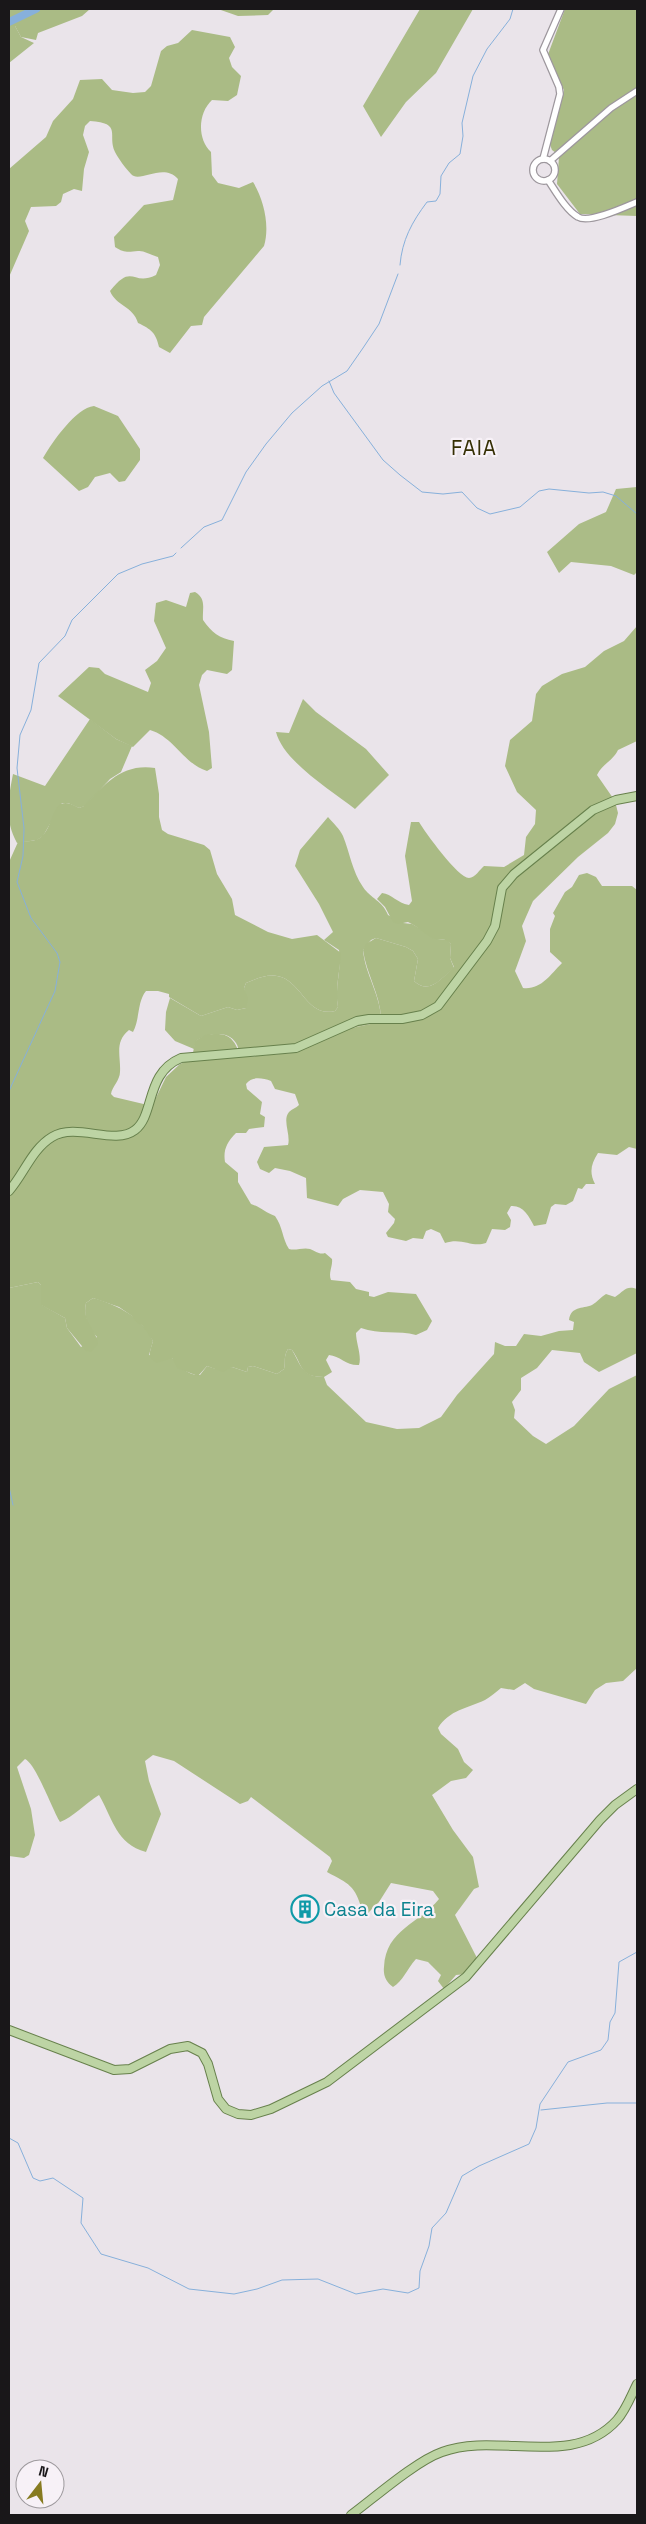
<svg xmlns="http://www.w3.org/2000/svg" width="646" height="2524" font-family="'Space Grotesk',sans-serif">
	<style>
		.green { fill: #abbc87 }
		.forest { fill: #aabb85 }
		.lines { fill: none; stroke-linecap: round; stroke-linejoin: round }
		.stream { stroke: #87b0db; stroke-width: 1 }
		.river { stroke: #87b0db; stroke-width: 8 }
		.minor-casing { stroke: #9d979d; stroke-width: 8 }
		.major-casing { stroke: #67804c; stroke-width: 10 }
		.minor { stroke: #fff; stroke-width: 5.5 }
		.major { stroke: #bdd4a4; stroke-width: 8 }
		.labels { text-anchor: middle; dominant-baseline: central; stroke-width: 4.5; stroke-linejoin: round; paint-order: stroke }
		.culture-label { font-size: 19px; fill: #0d838f; stroke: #f7f1f7; text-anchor: start }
		.quarter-label { font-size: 21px; letter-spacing: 1px; fill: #352f04; stroke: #f7f1f7 }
	</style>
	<rect width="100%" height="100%" fill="#eae4ea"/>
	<!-- green -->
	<g class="green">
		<path d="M420,9H473L436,73L406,102L381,137L363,106Z"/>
		<path d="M12,25L15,26L21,37L34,43L9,63V26Z"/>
		<path d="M637,94V216L580,214L557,184L559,157L610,111Z"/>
		<path d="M637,487V572L634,575L611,566L571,562L559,573L547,552L579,524L606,512L616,489Z"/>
		<path d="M303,699L316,712L366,749L389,775L355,809C332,791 283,761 276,732L289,733Z"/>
		<path d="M90,719L116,739L132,746L121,772L110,779L85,806L79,808L68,803H62L43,836L37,840L17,843C4,819 8,800 13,774L45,786Z"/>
		<path d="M328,817C333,823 340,829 343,836C350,853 352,871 363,887C371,899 382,900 388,915L403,923L412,924L438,939L448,940L451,944L450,958L454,968C442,977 430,996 414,981L418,959L413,951L406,947L376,938L371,940L363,950C365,974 380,994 381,1018L375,1023L338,1031L291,1053L247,1057L240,1055C239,1051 238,1046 236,1043C227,1029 206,1034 196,1041L194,1049L175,1041L165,1030L166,1012L170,998L201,1016L228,1007L237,1010L246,1008L244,988L246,983C256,979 267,974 277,976C302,980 306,1018 335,1011L338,1007C334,987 342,970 339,950L324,940L333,932L319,904L295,866L300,850Z"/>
		<path d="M38,1282L41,1285L42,1305L65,1318L67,1328L81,1347L97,1337C88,1327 83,1317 86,1303L93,1298C117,1305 143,1317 153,1341L149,1355L172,1358C179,1366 189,1376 200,1375L207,1366L216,1369L232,1367L247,1372L248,1367L253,1366L277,1374L284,1369C286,1361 283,1357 288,1349L292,1350C301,1365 302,1377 324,1377L327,1385L366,1422L397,1429L419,1428L441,1417L457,1395L494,1354L495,1342L505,1346H516L524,1334L541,1336L559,1331L573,1330L574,1322L569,1320C571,1306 582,1309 592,1305C597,1302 601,1297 606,1294L615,1297C624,1291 626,1285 637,1289V1353L599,1372L584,1362L580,1353L552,1350L537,1368L521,1378V1390L512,1402L515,1410L514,1418L533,1436L546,1444L574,1426L609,1389L637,1375V1668L623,1681L606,1683L595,1690L586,1704L534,1689L525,1683L514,1690L501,1688C496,1692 490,1697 485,1700C468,1708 449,1710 438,1728L441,1734L458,1749L464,1762L473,1770L466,1778L451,1781L432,1795L453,1830L473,1857L479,1887L474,1889L455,1915L477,1958L467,1974L456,1975L444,1989L438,1981L441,1975L428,1962L416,1959C407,1969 403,1981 393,1987C386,1982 383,1975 384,1967C386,1929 419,1924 439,1899L433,1891L391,1883L379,1902L368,1913L362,1910C355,1885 349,1884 327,1872L332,1861L330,1857L251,1797L248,1801L240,1804L174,1761L153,1755L145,1761L149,1781L161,1814L146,1852C116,1844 113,1819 99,1795C86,1803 72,1818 60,1822C52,1809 36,1764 25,1759L17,1767L31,1809L35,1835L29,1855L24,1858L9,1856V1288Z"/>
	</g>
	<!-- forest -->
	<g class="forest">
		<path d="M9,9H90L82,16L38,33L36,40L21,37L15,26H9Z"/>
		<path d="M218,9H274L268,15L238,16Z"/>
		<path d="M565,9H637V94L610,111L560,156L552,150L549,142L564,90L547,57Z"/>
		<path d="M192,30L230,37L235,47L229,58L232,67L241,76L237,95L228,101L212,100C198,113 197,139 211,152L212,175L218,183L239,188L253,182C264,200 270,226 264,246L204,317L202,325L191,326L170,353L159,347C156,333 151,329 138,323C133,306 116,306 110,291C133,262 132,287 156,275L160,265L158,257C153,256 144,250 138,251C128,252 124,253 115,247L114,237L144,205L173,200L178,179C163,162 139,184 131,174C126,169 118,158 115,152C107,135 123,123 90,121L85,126L83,135L89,152L84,169L82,191L74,189L63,194L61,202L56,206L31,207L25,221L29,231L9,277V169L46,137L53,121L73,99L80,80L102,79L112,90L133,93L145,92L151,86L161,51L167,46L178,43Z"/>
		<path d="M94,406L118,416L140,449V460L125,481L119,482L110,473L95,477L88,487L79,491L43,458C53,441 76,408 94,406Z"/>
		<path d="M195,592C207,599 202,609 203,620C212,633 219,638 234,641L232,670L227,674L207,670L202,675L199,685L209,732L212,768L207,771C184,764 174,737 150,730L133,747L116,739L58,696L89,667L99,668L105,674L148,692L151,683L145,670L157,661L166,648L154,621L156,603L166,600L186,607L190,593Z"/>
		<path d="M637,626V741L618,750C613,761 602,764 597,775L615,801L618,813L615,824L608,833L578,857L533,901L522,926L526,941L515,971L523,988C541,990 550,975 562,963L550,952V929L555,916L553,913L565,892L572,887L579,875L587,873L596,877L602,886H632L637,890V1149L629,1147L617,1155L598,1153C591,1164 589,1172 595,1184H586L582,1189L578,1188L573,1201L566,1205L555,1204L551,1207L546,1224L534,1226C529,1216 523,1205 511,1206L507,1213L511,1220L510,1227L505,1230L492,1229L486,1243C472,1248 462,1237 445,1243L440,1233L431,1229L426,1231L423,1239L413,1238L406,1241L388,1237L386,1233L394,1223L395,1219L388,1212L389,1204L383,1192L360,1190L343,1199L338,1206L307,1198L306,1178L290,1171L275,1168L269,1173L260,1169L257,1162L264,1147L288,1145C291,1135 282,1120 289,1112C292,1109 296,1108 299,1105L295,1094L275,1089L271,1081C262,1078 252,1076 246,1084L247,1089L262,1102L260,1114L265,1117L264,1127L249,1129L246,1133H236C227,1142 223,1150 225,1162L238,1173V1182L251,1204C261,1207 266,1213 275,1216C283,1227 282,1238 289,1249C296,1251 303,1247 310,1249C316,1251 319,1255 325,1253L332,1259C333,1266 328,1273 331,1280L350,1282L356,1289L369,1292V1296L374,1297L388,1292L416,1294L432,1321L427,1330L416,1335C399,1330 379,1335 361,1328L356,1333C356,1343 362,1356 359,1365C347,1366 340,1356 329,1355L326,1360L332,1372L324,1377C299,1377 303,1365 292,1350L288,1349C283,1357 286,1361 284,1369L277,1374L253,1366L248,1367L247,1372L232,1367L223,1372L207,1366L198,1376L177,1368L172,1358L157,1363C146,1357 150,1352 153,1341L142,1325L137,1323L132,1316L119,1307L93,1298L86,1303C82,1323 96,1328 98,1344L91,1352L86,1351L67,1328L65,1318L41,1305V1285L38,1282L9,1288V862L18,842C26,841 36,842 41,837C56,825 50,790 79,808L84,806C105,784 122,763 155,768L159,794V817L162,830L168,834L204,845L210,850L217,874L232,899L235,915L268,932L292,939L317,935L341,953C340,971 335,988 338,1007L335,1011C306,1018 302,980 277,976C267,974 256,979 246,983L244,988L248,999L246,1008L237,1010L228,1007L201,1016L169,997V994L158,991H146C137,1002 140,1019 133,1032L129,1030C114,1042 121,1056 120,1072C120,1080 112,1087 111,1094L114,1097L152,1106L166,1077L180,1064L192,1059L195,1041L205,1035C226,1032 233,1035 240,1055L247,1057L291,1053L338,1031L375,1023L381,1018C380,994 366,973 363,950L366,944L376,938L406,947L413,951L418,959L414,981C430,996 442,977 454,967L450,958L451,944C445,937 440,941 432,938C424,933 417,926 408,922L398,924L393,922L385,907L377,899L382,893C392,894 397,903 409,905L412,901L405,856L411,822H419C425,832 458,878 469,878C475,878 480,869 484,866L504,867L524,855L526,837L535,824L536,810L517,792L505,766L510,740L532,721L536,694L542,686L562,674L585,667L604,651L624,641Z"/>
	</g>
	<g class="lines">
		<!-- stream -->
		<g class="stream">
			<path d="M400,265C402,240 412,222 427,202L436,201L440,194L441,176L449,163L460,154L463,136L462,123L473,76L487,49L510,19L513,9"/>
			<path d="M329,381L334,393L383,460L400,475L422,492L443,494L462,492L477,508L490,514L520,507L539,491L549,489L589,493L603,492L616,496L637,514"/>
			<path d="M181,548L204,527L222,520L246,472L266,444L292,413L322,386L347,371L363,348L379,324L398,274"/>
			<path d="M9,1091L55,991L60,962L57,953L31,918L17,882L23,856L24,828L17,768L20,735L31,710L39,663L65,636L72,620L118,574L142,564L173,556L176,553"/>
			<path d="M9,1487L13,1505"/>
			<path d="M541,2110L607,2103H637"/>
			<path d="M9,2138L18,2143L33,2178L40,2181L53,2178L83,2198L81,2223L101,2254L148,2268L189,2289L234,2294L257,2289L282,2280L318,2279L356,2294L383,2289L408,2293L419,2288L420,2271L429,2246L432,2228L446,2213L462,2176L479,2166L529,2144L536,2128L540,2104L568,2062L601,2050L608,2040L610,2022L615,2013L619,1962L637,1952"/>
		</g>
		<!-- river -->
		<path class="river" d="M9,22L36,9"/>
		<!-- minor casing -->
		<g class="minor-casing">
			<g id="minor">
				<path d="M543,159L560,94L559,87L543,50L561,9"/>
				<circle cx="544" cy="170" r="11"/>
				<path d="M550,161L611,108L637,91"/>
				<path d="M548,180C556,192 566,210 578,217C589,224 625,207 637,202"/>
			</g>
		</g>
		<!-- major casing -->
		<g class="major-casing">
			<g id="major">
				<path d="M9,1191C24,1174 32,1149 52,1137C77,1122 114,1146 135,1130C155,1115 145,1073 181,1058L296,1048L357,1021L369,1019H402L422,1015L438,1006L487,941L495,926L502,888L514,874L593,810L616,800L637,796"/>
				<path d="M9,2030L114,2070L130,2069L170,2049L188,2046L202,2053L208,2064L218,2099L226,2109L238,2114L251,2115L271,2109L327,2082L466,1977L600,1820L615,1805L637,1789"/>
				<path d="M351,2515C374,2498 416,2461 442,2452C497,2431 572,2470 617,2420C626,2410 631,2396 637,2384"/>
			</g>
		</g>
		<!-- minor -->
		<use href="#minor" class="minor"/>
		<!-- major -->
		<use href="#major" class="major"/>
	</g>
	<!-- icons -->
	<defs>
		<g id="building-ring" transform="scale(1.4375)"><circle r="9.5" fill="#f7f1f7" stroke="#0f9aa8" stroke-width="1.5"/><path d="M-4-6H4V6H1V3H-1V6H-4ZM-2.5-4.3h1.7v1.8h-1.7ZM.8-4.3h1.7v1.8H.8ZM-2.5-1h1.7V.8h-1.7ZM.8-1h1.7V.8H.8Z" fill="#0f9aa8"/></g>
	</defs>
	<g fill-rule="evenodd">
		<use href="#building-ring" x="305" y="1909"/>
	</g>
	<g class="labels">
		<!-- culture labels -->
		<g class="culture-label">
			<text x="324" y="1909">Casa da Eira</text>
		</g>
		<!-- quarter labels -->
		<g class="quarter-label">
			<text x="474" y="447">FAIA</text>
		</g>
	</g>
	<!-- border -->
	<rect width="646" height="2524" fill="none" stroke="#191719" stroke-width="20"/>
	<!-- north arrow -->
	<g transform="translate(40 2484) rotate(16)"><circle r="24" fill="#f7f1f7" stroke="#9e9a9e"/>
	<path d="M0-4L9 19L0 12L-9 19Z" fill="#877b21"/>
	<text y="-8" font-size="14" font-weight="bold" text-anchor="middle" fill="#191719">N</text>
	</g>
</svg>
